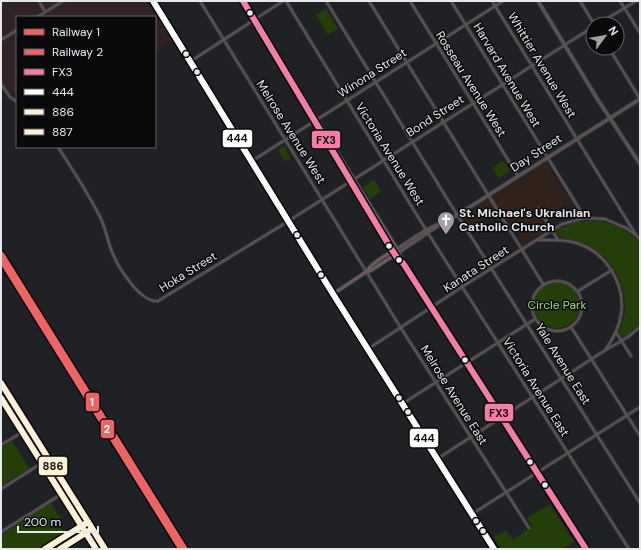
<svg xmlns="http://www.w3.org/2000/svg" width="641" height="550" font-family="'DM Sans',sans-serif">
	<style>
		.industrial { fill: #312227 }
		.education { fill: #31231c }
		.green { fill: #233e08 }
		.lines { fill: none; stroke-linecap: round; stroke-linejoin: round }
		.minor-casing { stroke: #3d3e40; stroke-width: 4 }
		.tertiary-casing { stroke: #3d3e40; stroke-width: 5 }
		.secondary-casing { stroke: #3d3e40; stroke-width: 5 }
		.minor { stroke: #5c5155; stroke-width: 2 }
		.tertiary { stroke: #5c5155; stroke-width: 3 }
		.secondary { stroke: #685c60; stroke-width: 3 }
		.bus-1-casing { stroke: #0a0a0d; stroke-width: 9 }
		.bus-2-casing { stroke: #0a0a0d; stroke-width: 9 }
		.bus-3-casing { stroke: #0a0a0d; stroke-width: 9 }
		.bus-4-casing { stroke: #0a0a0d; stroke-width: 9 }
		.bus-1 { stroke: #f27ea6; stroke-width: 6 }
		.bus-2 { stroke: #fff; stroke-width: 6 }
		.bus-3 { stroke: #fff0d8; stroke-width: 6 }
		.bus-4 { stroke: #fff0d8; stroke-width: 6 }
		.rail-1-casing { stroke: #0a0a0d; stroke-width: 10 }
		.rail-2-casing { stroke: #0a0a0d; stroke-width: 10 }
		.rail-1 { stroke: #ee6364; stroke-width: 7 }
		.rail-2 { stroke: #ee6364; stroke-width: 7 }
		.bus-dot { fill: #e7e8ec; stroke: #0a0a0d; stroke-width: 1.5 }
		.labels { text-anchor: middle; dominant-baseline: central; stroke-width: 3; stroke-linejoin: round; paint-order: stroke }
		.street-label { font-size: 12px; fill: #e7e8ec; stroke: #0a0a0d }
		.poi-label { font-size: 12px; font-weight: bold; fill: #e7e8ec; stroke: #0a0a0d; text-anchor: start }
		.park-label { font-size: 12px; fill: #a4d97e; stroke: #0a0a0d }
		.line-badge { stroke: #0a0a0d; stroke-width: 1.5 }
		.badge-label { font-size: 11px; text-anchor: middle; font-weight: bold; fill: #fff }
		.pale-badge-label { font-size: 11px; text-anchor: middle; font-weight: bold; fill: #111 }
	</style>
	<rect width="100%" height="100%" fill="#202125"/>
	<!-- industrial -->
	<path class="industrial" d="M1,1H149L173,40L155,52V17H17V94L1,92Z"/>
	<!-- education -->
	<path class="education" d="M546,163L571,203L556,209L543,216L550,228L524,245L500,208L469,228L462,216Z"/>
	<!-- green -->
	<g class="green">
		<path d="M326,8L338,29L328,35L316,15Z"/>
		<path d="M284,146L291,158L285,162L278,150Z"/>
		<path d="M503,161L510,171L499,178L492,168Z"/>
		<path d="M374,180L381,192L370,199L363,187Z"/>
		<path d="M592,220C612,222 626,229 640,243V324L625,337H622L619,332C621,324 625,316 625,308C625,278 607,251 578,241C571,239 561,240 556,233L557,230L573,223Z"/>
		<circle cx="557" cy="305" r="23"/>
		<path d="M12,441L29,468L1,486V448Z"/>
		<path d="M51,503L61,518L57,521L65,534L41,549H1V535Z"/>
		<path d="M550,504L574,542L562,549H501L494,537L506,530L513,540L532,526L527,518Z"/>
	</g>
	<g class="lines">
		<!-- minor casing -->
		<g class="minor-casing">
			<g id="minor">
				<path d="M39,1L45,12"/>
				<path d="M200,1L399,325L529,528"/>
				<path d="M286,1L426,230L629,549"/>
				<path d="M326,1L446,197L640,503"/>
				<path d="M369,1L543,284"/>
				<path d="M410,1L518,176"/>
				<path d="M451,1L585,218"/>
				<path d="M492,1L636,235"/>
				<path d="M580,1L594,24"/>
				<path d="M620,1L640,33"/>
				<path d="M37,17L63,1"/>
				<path d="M598,24L636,1"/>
				<path d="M1,40L17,30"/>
				<path d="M609,48L640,99"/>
				<path d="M191,61L283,1"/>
				<path d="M1,84L10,97L17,102"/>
				<path d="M58,147C72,169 87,191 99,215C106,227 107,240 112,252C118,267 140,303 158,301L279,227L593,27"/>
				<path d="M252,161L503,1"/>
				<path d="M538,208L558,240"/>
				<path d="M539,240C550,240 562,239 573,242C605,250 626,283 621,315C619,328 613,338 606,349"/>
				<circle cx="557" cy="306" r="25"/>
				<path d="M578,291L612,270"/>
				<path d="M571,327L640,436"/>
				<path d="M616,332L631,356"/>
				<path d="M368,349L465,285L562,224L585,218L605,219L626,228L637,236L640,240"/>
				<path d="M402,404L535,319"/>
				<path d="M1,445L29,428"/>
				<path d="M437,459L604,351L628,337L640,327"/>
				<path d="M1,489L48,459"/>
				<path d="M472,514L640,407"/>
				<path d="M1,532L68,490"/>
				<path d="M45,549L88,522"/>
			</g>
		</g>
		<!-- tertiary casing -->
		<g class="tertiary-casing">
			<g id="tertiary">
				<path d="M153,1L333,294"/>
				<path d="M538,1L598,100L640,164"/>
				<path d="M442,223L399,252L402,261L586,549"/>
				<path d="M397,249L426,230L454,217L640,99"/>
				<path d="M395,255L398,259L402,261"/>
			</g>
		</g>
		<!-- secondary casing -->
		<g class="secondary-casing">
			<g id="secondary">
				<path d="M243,1L399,252L370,271L366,272"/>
				<path d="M316,120L320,131L394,252"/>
				<path d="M397,249C386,255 373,262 366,272L333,294L494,549"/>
				<path d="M1,383L105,549"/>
			</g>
		</g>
		<!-- minor -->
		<use href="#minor" class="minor"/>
		<!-- tertiary -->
		<use href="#tertiary" class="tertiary"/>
		<!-- secondary -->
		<use href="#secondary" class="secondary"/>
		<!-- bus-1 casing -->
		<g class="bus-1-casing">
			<path id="bus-1" d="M243,1L390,247L398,259L403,263L586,549"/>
		</g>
		<!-- bus-2 casing -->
		<g class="bus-2-casing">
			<path id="bus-2" d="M153,1L333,294L494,549"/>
		</g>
		<!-- bus-3 casing -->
		<g class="bus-3-casing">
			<g id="bus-3">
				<path d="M1,383L105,549"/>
				<path d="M45,549L88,522"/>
			</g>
		</g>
		<!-- bus-4 casing -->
		<g class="bus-4-casing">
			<g id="bus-4">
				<path d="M1,398L96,549"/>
				<path d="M60,549L92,529"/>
			</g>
		</g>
		<!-- bus-1 -->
		<use href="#bus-1" class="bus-1"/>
		<!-- bus-2 -->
		<use href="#bus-2" class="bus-2"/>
		<!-- bus-3 -->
		<use href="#bus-3" class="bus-3"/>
		<!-- bus-4 -->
		<use href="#bus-4" class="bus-4"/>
		<!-- rail-1 casing -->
		<g class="rail-1-casing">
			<path id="rail-1" d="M1,255L184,549"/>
		</g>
		<!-- rail-2 casing -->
		<g class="rail-2-casing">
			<path id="rail-2" d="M1,258L182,549"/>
		</g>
		<!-- rail-1 -->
		<use href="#rail-1" class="rail-1"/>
		<!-- rail-2 -->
		<use href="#rail-2" class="rail-2"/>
	</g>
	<!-- icons -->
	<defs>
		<g id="church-pin" transform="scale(0.9)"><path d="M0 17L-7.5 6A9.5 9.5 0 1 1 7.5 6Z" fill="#a1a2a6" stroke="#0a0a0d"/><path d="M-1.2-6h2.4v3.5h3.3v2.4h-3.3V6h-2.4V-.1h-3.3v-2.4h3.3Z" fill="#fff"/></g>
	</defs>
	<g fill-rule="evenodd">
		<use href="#church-pin" x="446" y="220"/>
	</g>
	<!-- markers -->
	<g class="bus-dot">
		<circle cx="250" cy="13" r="3.5"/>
		<circle cx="186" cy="54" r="3.5"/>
		<circle cx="197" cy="72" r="3.5"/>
		<circle cx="297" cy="235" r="3.5"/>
		<circle cx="389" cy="246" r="3.5"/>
		<circle cx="399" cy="260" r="3.5"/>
		<circle cx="321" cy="275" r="3.5"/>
		<circle cx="465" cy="360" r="3.5"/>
		<circle cx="399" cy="398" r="3.5"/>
		<circle cx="408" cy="412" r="3.5"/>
		<circle cx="530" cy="462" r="3.5"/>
		<circle cx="545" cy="485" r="3.5"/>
		<circle cx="476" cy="521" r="3.5"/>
		<circle cx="483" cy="531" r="3.5"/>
	</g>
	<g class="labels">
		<!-- street labels -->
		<g class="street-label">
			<text transform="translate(542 65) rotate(59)">Whittier Avenue West</text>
			<text transform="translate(372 73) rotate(-33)">Winona Street</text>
			<text transform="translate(507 75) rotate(59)">Harvard Avenue West</text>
			<text transform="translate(471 84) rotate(58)">Rosseau Avenue West</text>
			<text transform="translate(435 116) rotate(-33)">Bond Street</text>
			<text transform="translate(291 132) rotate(58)">Melrose Avenue West</text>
			<text transform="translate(536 153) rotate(-33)">Day Street</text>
			<text transform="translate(390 154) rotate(58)">Victoria Avenue West</text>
			<text transform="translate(476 269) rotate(-33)">Kanata Street</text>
			<text transform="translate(188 272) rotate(-32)">Hoka Street</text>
			<text transform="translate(563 364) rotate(58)">Yale Avenue East</text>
			<text transform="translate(536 387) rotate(58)">Victoria Avenue East</text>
			<text transform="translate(454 395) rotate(58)">Melrose Avenue East</text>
		</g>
		<!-- poi labels -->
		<g class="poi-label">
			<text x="459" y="213">St. Michael's Ukrainian<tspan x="459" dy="14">Catholic Church</tspan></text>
		</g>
		<!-- park labels -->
		<g class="park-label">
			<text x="557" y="305">Circle Park</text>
		</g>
	</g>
	<g class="line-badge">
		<rect x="222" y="129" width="31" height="19" rx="4" fill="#fff"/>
		<rect x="311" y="130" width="30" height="19" rx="4" fill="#f27ea6"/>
		<rect x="85" y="392" width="15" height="20" rx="4" fill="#ee6364"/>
		<rect x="484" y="403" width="30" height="19" rx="4" fill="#f27ea6"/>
		<rect x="100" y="419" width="15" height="20" rx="4" fill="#ee6364"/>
		<rect x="409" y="428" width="30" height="20" rx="4" fill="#fff"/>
		<rect x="38" y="456" width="30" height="20" rx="4" fill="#fff0d8"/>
	</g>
	<g class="badge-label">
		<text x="92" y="406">1</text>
		<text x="107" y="433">2</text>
	</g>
	<g class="pale-badge-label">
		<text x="237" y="142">444</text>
		<text x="326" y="144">FX3</text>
		<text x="499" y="417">FX3</text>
		<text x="424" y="442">444</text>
		<text x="53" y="470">886</text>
	</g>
	<!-- border -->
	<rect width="641" height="550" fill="none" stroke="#e7e8ec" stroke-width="4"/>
	<!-- legend -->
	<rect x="16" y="16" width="140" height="132" fill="#0a0a0d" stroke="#626366"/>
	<rect x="24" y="29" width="20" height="6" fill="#ee6364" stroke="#626366"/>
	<text x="52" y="36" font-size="12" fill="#e7e8ec">Railway 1</text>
	<rect x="24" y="49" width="20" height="6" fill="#ee6364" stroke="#626366"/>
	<text x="52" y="56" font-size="12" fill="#e7e8ec">Railway 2</text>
	<rect x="24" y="69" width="20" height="6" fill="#f27ea6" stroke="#626366"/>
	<text x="52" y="76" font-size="12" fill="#e7e8ec">FX3</text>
	<rect x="24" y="89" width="20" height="6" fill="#ffffff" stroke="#626366"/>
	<text x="52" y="96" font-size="12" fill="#e7e8ec">444</text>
	<rect x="24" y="109" width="20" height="6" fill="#fff0d8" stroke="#626366"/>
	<text x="52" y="116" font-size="12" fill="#e7e8ec">886</text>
	<rect x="24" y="129" width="20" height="6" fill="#fff0d8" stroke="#626366"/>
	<text x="52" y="136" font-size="12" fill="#e7e8ec">887</text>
	<!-- north arrow -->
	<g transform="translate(605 36) rotate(58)"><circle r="19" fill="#0a0a0d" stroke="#626366"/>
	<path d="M0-3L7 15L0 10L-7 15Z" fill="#a1a2a6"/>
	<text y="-6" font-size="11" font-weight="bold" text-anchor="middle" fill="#e7e8ec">N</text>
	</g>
	<!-- scale -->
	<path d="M18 526v6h80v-6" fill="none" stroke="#e7e8ec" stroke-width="2"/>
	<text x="24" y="526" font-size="12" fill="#e7e8ec" stroke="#0a0a0d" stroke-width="3" paint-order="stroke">200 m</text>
</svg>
